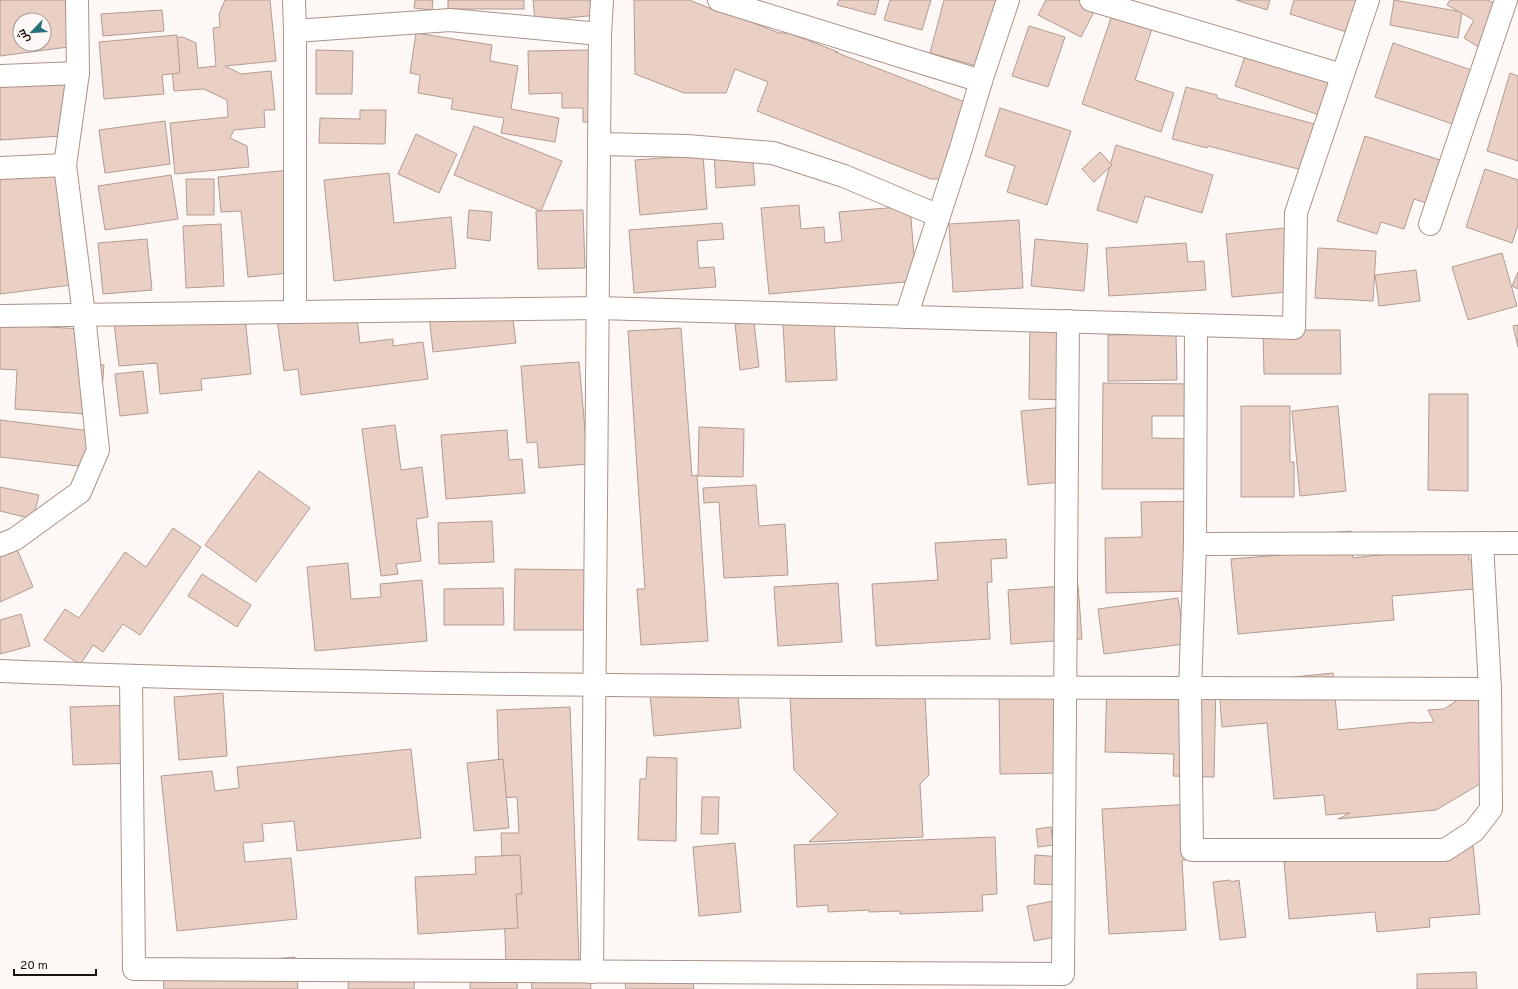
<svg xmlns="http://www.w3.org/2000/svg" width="1518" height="989" font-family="Overpass,Cairo,sans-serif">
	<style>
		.building { fill: #e9cfc4; stroke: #b39b91; fill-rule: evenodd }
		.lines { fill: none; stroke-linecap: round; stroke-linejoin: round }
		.minor-casing { stroke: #aa9388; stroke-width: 24 }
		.minor { stroke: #fff; stroke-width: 22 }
	</style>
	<rect width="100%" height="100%" fill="#fdf8f6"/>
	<!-- building -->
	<g class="building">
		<path d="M0,0H70L76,46L0,56ZM20,20H44V44H20Z"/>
		<path d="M225,0H270L276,61L225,66L241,74L271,71L275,110H264L265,127L234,130L230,138L247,146L249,167L175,174L170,123L228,117L227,100L204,89L174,91L169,38L183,37L196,43L198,68L216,66L213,28L220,27L219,14Z"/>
		<path d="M415,0H433L432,10L414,8Z"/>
		<rect x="448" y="0" width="76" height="9"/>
		<path d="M533,0H596L598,15L535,21Z"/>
		<path d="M634,0H689L717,11H723L779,33H789L838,52H835L970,104L948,179H931L757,111L768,82L735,69L726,93H684L635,74Z"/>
		<path d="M839,0H879L875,15L837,5Z"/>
		<path d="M890,0H931L922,30L884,20Z"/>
		<path d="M944,0H1003L984,68L930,53Z"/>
		<path d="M1046,0H1086L1097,6L1081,37L1038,15Z"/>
		<path d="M1236,0H1270L1267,10Z"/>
		<path d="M1294,0H1374L1362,37L1290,14Z"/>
		<path d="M1394,0L1462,12L1458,38L1390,25Z"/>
		<path d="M1450,0H1488L1502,8L1480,48L1464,38L1474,20L1447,5Z"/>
		<path d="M162,10L164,31L103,36L101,14Z"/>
		<path d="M1113,12L1153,26L1135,80L1174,93L1161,132L1082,104Z"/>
		<path d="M1029,26L1065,37L1048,87L1012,76Z"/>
		<path d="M416,33L492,45L490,61L518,66L511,109L559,118L555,142L501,133L504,118L451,109L453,99L418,93L420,75L410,73Z"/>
		<path d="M177,35L180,73L162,75L164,94L104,99L99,42Z"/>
		<path d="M1250,41L1343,73L1328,118L1235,86Z"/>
		<path d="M1393,43L1480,73L1461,127L1375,97Z"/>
		<path d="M316,50L353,51L352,94H316Z"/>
		<path d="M589,50L591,122H583V108H562V93L529,94L528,51Z"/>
		<path d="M73,72L77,135L0,140V77Z"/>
		<path d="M1510,73L1518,76V161L1487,151Z"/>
		<path d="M1186,87L1217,95V98L1322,126L1310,172L1208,146L1207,148L1172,139Z"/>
		<path d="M1000,108L1071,131L1047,205L1007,192L1015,166L985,156Z"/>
		<path d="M360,110H386L385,144L319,143L320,118L360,119Z"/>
		<path d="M165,121L170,164L105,173L99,130Z"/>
		<path d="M474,126L562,161L541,211L454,175Z"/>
		<path d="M416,134L457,154L439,193L398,174Z"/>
		<path d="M1365,136L1440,160L1426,203L1414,199L1404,229L1381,222L1377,234L1337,221Z"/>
		<path d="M1116,145L1213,175L1202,213L1145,196L1137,223L1097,210Z"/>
		<path d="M752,151L755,185L716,188L714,154Z"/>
		<path d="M1100,152L1112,165L1094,182L1082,169Z"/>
		<path d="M703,155L707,209L640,215L635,160Z"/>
		<path d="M64,168L79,284L0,294V176Z"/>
		<path d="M1485,169L1518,180V225L1512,243L1466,227Z"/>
		<path d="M290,170L300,272L248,277L241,211L221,212L218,177Z"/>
		<path d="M389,173L394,223L451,217L456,268L334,281L324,180Z"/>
		<path d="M171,175L178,219L105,230L98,186Z"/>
		<path d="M186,179H214V215H187Z"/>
		<path d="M799,205L801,229L824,227L825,243L842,241L839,212L910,206L916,281L769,294L761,208Z"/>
		<path d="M469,210L492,212L490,241L467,238Z"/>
		<path d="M583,210L585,268L538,269L536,211Z"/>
		<path d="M1019,220L1023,288L953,292L949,224Z"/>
		<path d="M722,223L724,239L697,241L699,268L714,267L716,287L634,293L629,230Z"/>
		<path d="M221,224L224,286L186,288L183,226Z"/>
		<path d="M1294,227L1299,291L1232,297L1226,234Z"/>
		<path d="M147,239L152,290L103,294L98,243Z"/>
		<path d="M1035,239L1088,244L1084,291L1031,286Z"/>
		<path d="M1186,243L1188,262L1204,261L1206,290L1109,296L1106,248Z"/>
		<path d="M1318,248L1376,251L1373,301L1315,298Z"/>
		<path d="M1502,253L1517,306L1468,320L1452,267Z"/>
		<path d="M1416,270L1420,301L1379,306L1375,275Z"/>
		<path d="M1518,272V289L1512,286Z"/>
		<path d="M511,304L516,343L433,352L429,314Z"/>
		<path d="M244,308L251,374L201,379L202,390L160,394L157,363L119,366L114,323Z"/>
		<path d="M356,309L360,343L393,339V346L423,342L428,379L301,395L298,369L284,371L277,319Z"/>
		<path d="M1030,320L1072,321L1071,400L1029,399Z"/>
		<path d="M834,321L837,380L786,382L783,323Z"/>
		<path d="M754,322L759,367L740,370L735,324Z"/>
		<path d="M0,324L81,329L79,363L104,365L100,415L15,409L17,370L0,369Z"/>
		<path d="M1518,325V347L1513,326Z"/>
		<path d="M681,328L692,476L697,475L708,641L641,645L637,589H645L628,331Z"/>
		<path d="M1263,330H1340L1341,374H1264Z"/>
		<path d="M1176,334L1177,380L1108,381V335Z"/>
		<path d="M579,362L588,464L539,468L537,442L527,443L521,366Z"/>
		<path d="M143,371L148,413L120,416L115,374Z"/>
		<path d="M1103,383L1194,384V416H1152V438L1198,439L1197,489H1102Z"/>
		<path d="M1429,394H1468V491L1428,490Z"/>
		<path d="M1241,406H1290V462H1294V497H1241Z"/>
		<path d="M1338,406L1346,491L1300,496L1292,411Z"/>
		<path d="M1065,407L1072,481L1028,485L1021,411Z"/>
		<path d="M0,420L91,431L87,467L0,457Z"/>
		<path d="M395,425L401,470L422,467L428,517L416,519L421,561L396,564L398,574L381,576L362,429Z"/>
		<path d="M699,427L744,429L743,477L698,476Z"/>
		<path d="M507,430L509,460L522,459L525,493L446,499L441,435Z"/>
		<path d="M259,471L310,508L256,582L205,545Z"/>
		<path d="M756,485L759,526L785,524L788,575L724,578L719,502L704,503L703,488Z"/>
		<path d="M0,487L39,495L33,519L0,511Z"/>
		<path d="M1197,501L1191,591L1106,593L1105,538L1142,537L1141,502Z"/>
		<path d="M492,521L494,562L439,564L438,523Z"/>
		<path d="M173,528L201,547L140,635L123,624L103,652L93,645L80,665L44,640L65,609L79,618L125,552L146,567Z"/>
		<path d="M1351,531L1353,558L1397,553L1466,532L1469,560L1483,559L1486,588L1392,596L1394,620L1238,634L1231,559L1281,555L1279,537Z"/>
		<path d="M1006,539L1007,558L991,559L992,582H987L990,639L876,646L872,584L938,580L935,543Z"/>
		<path d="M17,549L33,587L0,602V556Z"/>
		<path d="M348,563L351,599L381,597L380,584L422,580L427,641L315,651L307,567Z"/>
		<path d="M515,569L586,570L585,630H514Z"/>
		<path d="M202,574L251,605L237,627L188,596Z"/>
		<path d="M838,583L842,642L778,646L774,587Z"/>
		<path d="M1078,585L1082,639L1011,644L1008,590Z"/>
		<path d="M503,588L504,625H444V589Z"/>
		<path d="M1178,598L1185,644L1104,654L1098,609Z"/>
		<path d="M21,614L30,646L0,654V620Z"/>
		<path d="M1333,673L1338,730L1415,722V723L1434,722L1428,710L1444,709L1455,702L1454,685L1491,681L1500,772L1436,810L1338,819L1350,813L1326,815L1324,795L1274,799L1267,723L1222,727L1219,688L1276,683L1284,678Z"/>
		<path d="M1107,680L1216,683L1214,777L1173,776L1174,754L1105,752Z"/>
		<path d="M1068,682L1069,773L1000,774L999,683Z"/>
		<path d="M737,686L741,728L654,736L650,695Z"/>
		<path d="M223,693L227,756L179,760L174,697Z"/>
		<path d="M860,694L856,698L925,696L929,775L920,784L923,837L809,842L838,814L794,770L790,697Z"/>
		<path d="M130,705L134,763L73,765L70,707Z"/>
		<path d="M570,707L579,960L506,962L501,833H519L517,797L500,798L497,710Z"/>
		<path d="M411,749L421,838L297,851L294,821L262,824L264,841L243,843L245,862L291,858L297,919L177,931L161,776L212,771L215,791L239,788L237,767Z"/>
		<path d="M647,757L677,758L676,841L638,840L640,779H646Z"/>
		<path d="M503,759L509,828L474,831L467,763Z"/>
		<path d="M702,797H719L718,834H701Z"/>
		<path d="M1194,804L1197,860H1182L1186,930L1109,934L1102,809Z"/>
		<path d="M1051,827L1053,845L1038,847L1036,829Z"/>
		<path d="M995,837L997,894L982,895L983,911L900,914V911L869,912V910L828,912V905L797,907L794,845Z"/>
		<path d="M735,843L741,912L699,916L693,847Z"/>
		<path d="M1473,846L1480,914L1429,918L1430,927L1377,932L1375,912L1289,919L1284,862Z"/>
		<path d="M520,855L522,894H516L518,928L418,934L415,877L476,874L475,857Z"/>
		<path d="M1035,855L1063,857L1062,885L1034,884Z"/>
		<path d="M1230,880L1231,882L1239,880L1246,937L1220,940L1213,882Z"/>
		<path d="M1059,900L1066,935L1034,941L1027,906Z"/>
		<path d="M295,957L298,989H164L162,968Z"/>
		<path d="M471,967L518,969L517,989H470Z"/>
		<path d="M349,968L415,972L414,989H348Z"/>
		<path d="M691,968L694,989H626L624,979Z"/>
		<path d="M589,969L591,989H532L531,975Z"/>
		<path d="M1476,972L1477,989H1417V974Z"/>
	</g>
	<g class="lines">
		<!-- minor casing -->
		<g class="minor-casing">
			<g id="minor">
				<path d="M294,0L295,31V312"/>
				<path d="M719,0L981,81"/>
				<path d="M1091,0L1342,75"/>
				<path d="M295,31L450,20L600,34"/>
				<path d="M0,76L78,73"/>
				<path d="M600,144L687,146L773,153L844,176L939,216"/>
				<path d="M0,168L65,165"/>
				<path d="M1430,224L1506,0"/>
				<path d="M0,316L598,308L1294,328L1296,213L1368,0"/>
				<path d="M906,317L961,148L981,81L1008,0"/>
				<path d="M1196,325L1195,544L1190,690L1192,850H1445L1474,831L1491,809L1490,689L1482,543"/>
				<path d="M1195,544L1518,543"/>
				<path d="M0,545L15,539L80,492L98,450L84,315L65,165L78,73L77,0"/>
				<path d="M0,671C274,682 549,685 823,687C1045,689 1267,690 1490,689"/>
				<path d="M131,676L134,969L1063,974L1068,321"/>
				<path d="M592,972L600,34L602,0"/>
			</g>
		</g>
		<!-- minor -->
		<use href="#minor" class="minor"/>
	</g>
	<!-- north arrow -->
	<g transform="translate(32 32) rotate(245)"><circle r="19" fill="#fdf8f6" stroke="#a39d9a"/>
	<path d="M0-3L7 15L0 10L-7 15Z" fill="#29717c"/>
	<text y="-6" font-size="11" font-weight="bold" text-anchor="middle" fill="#1d1411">ش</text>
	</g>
	<!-- scale -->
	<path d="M14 969v6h82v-6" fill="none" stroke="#1d1411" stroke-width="2"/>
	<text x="20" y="969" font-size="12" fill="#1d1411" stroke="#fdf8f6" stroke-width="3" paint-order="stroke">20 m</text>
</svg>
